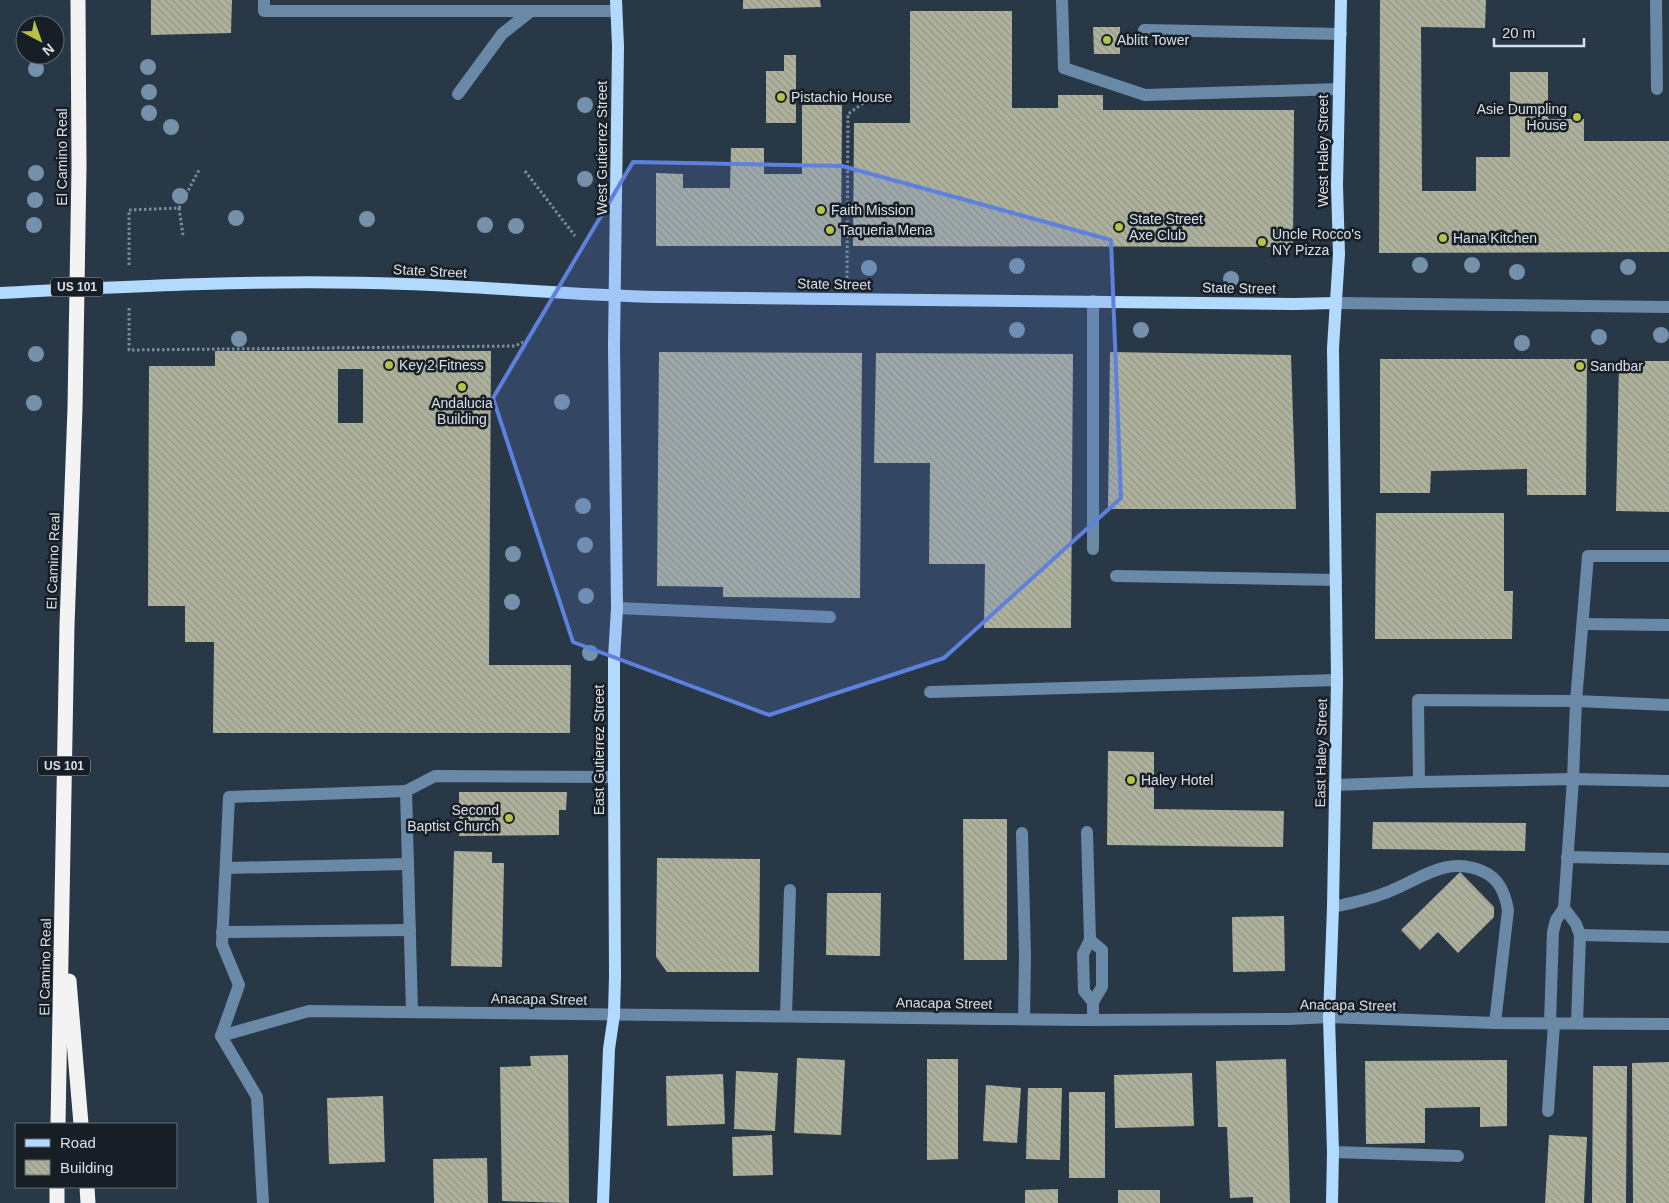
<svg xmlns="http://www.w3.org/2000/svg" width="1669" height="1203" font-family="Helvetica,sans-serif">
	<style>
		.building { fill: url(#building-back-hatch); fill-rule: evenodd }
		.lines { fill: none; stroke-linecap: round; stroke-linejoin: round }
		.path { stroke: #7f8b97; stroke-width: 3; stroke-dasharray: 2.5 2.5; stroke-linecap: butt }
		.minor { stroke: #6989a7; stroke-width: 12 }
		.major { stroke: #b2d9fe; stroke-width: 12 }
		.highway { stroke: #f3f3f3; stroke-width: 15 }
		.tree { fill: #7590aa }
		.marked { fill: #5e81de; fill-opacity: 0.2; stroke: #5e81de; stroke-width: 4; stroke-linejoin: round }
		.poi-dot { fill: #b4c24a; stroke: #181e25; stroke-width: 2 }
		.labels { text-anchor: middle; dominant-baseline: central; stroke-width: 5; stroke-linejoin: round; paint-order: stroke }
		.shield { fill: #181e25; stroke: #9ea6ae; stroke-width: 1 }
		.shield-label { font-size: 12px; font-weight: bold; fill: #d7e0e9 }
		.poi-label { font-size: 14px; fill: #d7e0e9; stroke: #181e25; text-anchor: start }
		.street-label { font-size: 14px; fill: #d7e0e9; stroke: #181e25 }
	</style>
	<defs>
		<pattern id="building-back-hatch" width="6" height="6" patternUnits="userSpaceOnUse" patternTransform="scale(1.25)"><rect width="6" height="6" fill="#aeb29c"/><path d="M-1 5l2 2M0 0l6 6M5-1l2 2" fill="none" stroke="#929686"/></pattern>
	</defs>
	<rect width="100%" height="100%" fill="#293846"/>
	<!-- building -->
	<g class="building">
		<path d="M151,0H232L231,33L151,35Z"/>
		<path d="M743,0H820L821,7L743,9Z"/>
		<path d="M1380,0H1486L1485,28L1421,27L1422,191H1476V157H1510V72H1548V119H1584V141H1669V252L1379,253Z"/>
		<path d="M910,11H1012V108H1058V95H1103V110H1294L1293,247L853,246L854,123H910Z"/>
		<path d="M1093,27H1120V54H1094Z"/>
		<path d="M784,55H796V123H766V71H784Z"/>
		<path d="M802,105H842L841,246H656V173L683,174V188H730L731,148H764V174H802Z"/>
		<path d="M215,351H491L489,665H571L570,733H213L214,642H185V606H148L149,366H215ZM338,369H363V423H338Z"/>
		<path d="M659,352L862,353L860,598L723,597V587L657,586Z"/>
		<path d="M1110,352L1291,355L1296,509H1108Z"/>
		<path d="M876,353L1073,354L1071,628H984L985,564H929L930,463H874Z"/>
		<path d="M1380,359H1587L1586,495H1527V469L1431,471L1430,493H1380Z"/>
		<path d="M1619,361H1669V512L1616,511Z"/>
		<path d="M1376,513H1504V591H1513L1512,639H1375Z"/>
		<path d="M1108,751L1154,752V809L1284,811L1283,847L1107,845Z"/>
		<path d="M459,792H567L566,810H559V835L459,836Z"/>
		<path d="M963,819H1007V960H964Z"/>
		<path d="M1373,822L1526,823L1525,851L1372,849Z"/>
		<path d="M454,851L492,852V863H504L502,967L451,966Z"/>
		<path d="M657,858L760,859L759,972H667L656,957Z"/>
		<path d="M1460,872L1494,907V917L1458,953L1438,932L1420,950L1401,930Z"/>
		<path d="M827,893H881L880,956L826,955Z"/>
		<path d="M1284,916L1285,971L1233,972L1232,917Z"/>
		<path d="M568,1055L569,1203L502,1201L500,1067L531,1066L530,1056Z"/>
		<path d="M797,1058L845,1060L841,1135L794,1133Z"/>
		<path d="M927,1059H958V1159L927,1160Z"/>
		<path d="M1286,1059L1290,1203H1253V1197L1230,1198L1227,1127H1218L1216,1061Z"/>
		<path d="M1507,1060V1126L1480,1127V1107L1425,1108V1143L1366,1144L1365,1061Z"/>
		<path d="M1669,1062V1203H1633L1632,1063Z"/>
		<path d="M1593,1066H1627L1626,1203H1592Z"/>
		<path d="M736,1071L778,1073L775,1131L734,1129Z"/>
		<path d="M1192,1073L1194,1126L1115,1128L1114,1075Z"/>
		<path d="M723,1074L725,1124L667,1126L666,1076Z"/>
		<path d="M986,1085L1021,1088L1017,1143L983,1141Z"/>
		<path d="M1028,1088H1062L1060,1160L1026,1159Z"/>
		<rect x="1069" y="1092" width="36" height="86"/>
		<path d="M383,1096L385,1162L329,1164L327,1098Z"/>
		<path d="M772,1135L773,1175L733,1176L732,1137Z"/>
		<path d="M1549,1135L1587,1137L1584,1203H1545Z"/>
		<path d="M487,1158L488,1203H434L433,1159Z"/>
		<path d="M1058,1189V1203H1025V1190Z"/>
		<rect x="1118" y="1190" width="42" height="13"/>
	</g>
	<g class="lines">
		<!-- path -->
		<g class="path">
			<path d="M525,171L575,236"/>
			<path d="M179,208L183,235"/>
			<path d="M129,265V210L179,208L199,170"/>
			<path d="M847,278L848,114L869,99"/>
			<path d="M129,308V350L515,346L523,342"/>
		</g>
		<!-- minor -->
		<g class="minor">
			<path d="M264,0V11H616"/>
			<path d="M1062,0L1064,68L1145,95L1339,89"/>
			<path d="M1656,0L1657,89"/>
			<path d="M1144,30L1341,34"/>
			<path d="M458,94L502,34L531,11"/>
			<path d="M1335,303L1669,307"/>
			<path d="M1093,549V301"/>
			<path d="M1116,576L1336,580"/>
			<path d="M617,608L830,617"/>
			<path d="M1583,624L1669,625"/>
			<path d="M930,692L1337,680"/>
			<path d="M1419,782L1418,700L1576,701L1669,705"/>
			<path d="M1335,785L1419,782L1573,779L1669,781"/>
			<path d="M406,791L435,776L614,777"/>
			<path d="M1087,832L1090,940"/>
			<path d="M1022,833L1025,955L1024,1019"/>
			<path d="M1567,857L1669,859"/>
			<path d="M226,868L408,864"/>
			<path d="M1333,907C1351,903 1368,900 1385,893C1418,881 1445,855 1482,871C1499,878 1505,893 1508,910L1495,1023"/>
			<path d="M1564,908L1573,779L1576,701L1588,556H1669"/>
			<path d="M222,932L410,930"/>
			<path d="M1580,935L1669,937"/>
			<path d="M1093,1002L1084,991L1083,954L1090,940L1102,950V987L1093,1002V1020"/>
			<path d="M786,1016L790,890"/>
			<path d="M1550,1024L1553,932L1556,920L1564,908L1576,924L1580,935L1577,1023"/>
			<path d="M221,1036L309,1011L1083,1020L1289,1019L1329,1017L1495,1023L1669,1024"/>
			<path d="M1548,1111L1554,1024"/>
			<path d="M1333,1152L1458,1156"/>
			<path d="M263,1203L257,1097L221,1036L239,985L222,944L229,797L406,791L412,1012"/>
		</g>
		<!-- major -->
		<g class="major">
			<path d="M0,293C135,286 270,279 405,284C490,287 574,295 659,297L1295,304L1335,303"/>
			<path d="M603,1203L609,1049L614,1015L615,976L614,777V658L617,608L614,345L618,46L616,0"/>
			<path d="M1332,1203L1333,1152L1329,1017L1333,907L1337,680L1333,348L1339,254L1337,185L1341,0"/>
		</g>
		<!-- highway -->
		<g class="highway">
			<path d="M69,981L81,1124"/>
			<path d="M58,1124L67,625L75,408L79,167L78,0"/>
			<path d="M87,1187L88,1203"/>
			<path d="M57,1203V1187"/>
		</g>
	</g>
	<!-- trees -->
	<g class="tree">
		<circle cx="148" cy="67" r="8"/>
		<circle cx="36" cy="69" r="8"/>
		<circle cx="149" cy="92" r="8"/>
		<circle cx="585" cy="105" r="8"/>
		<circle cx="149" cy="113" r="8"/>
		<circle cx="171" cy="127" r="8"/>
		<circle cx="36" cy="173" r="8"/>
		<circle cx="585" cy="179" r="8"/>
		<circle cx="180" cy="196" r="8"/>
		<circle cx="35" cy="200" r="8"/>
		<circle cx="236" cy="218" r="8"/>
		<circle cx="367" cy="219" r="8"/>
		<circle cx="34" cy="225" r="8"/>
		<circle cx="485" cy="225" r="8"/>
		<circle cx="516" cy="226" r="8"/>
		<circle cx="1420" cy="265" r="8"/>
		<circle cx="1472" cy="265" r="8"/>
		<circle cx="1017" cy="266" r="8"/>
		<circle cx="1628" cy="267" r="8"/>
		<circle cx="869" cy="268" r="8"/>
		<circle cx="1517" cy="272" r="8"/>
		<circle cx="1231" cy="279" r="8"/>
		<circle cx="1017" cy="330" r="8"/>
		<circle cx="1141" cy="330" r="8"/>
		<circle cx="1661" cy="335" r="8"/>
		<circle cx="1599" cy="337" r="8"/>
		<circle cx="239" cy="339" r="8"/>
		<circle cx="1522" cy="343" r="8"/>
		<circle cx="36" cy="354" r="8"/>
		<circle cx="562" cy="402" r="8"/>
		<circle cx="34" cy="403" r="8"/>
		<circle cx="583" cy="506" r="8"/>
		<circle cx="585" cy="545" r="8"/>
		<circle cx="513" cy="554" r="8"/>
		<circle cx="586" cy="596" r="8"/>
		<circle cx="512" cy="602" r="8"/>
		<circle cx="590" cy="653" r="8"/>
	</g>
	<!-- marked area -->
	<path class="marked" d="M633,162L842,166L1111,240L1121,498L944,658L769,715L573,642L493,398Z"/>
	<!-- markers -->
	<g class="poi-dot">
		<circle cx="1107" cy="40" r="5"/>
		<circle cx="781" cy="97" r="5"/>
		<circle cx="1577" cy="117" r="5"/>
		<circle cx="821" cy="210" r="5"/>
		<circle cx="1119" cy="227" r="5"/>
		<circle cx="830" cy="230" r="5"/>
		<circle cx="1443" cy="238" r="5"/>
		<circle cx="1262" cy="242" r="5"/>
		<circle cx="389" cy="365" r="5"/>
		<circle cx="1580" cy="366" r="5"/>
		<circle cx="462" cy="387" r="5"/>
		<circle cx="1131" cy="780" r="5"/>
		<circle cx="509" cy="818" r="5"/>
	</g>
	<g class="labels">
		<!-- shield labels -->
		<g class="shield">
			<rect x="51" y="277.5" width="52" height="19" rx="4"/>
			<rect x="38" y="756.5" width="52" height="19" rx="4"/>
		</g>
		<g class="shield-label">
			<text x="77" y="287">US 101</text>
			<text x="64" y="766">US 101</text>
		</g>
		<!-- poi labels -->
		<g class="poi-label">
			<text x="1117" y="40">Ablitt Tower</text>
			<text x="791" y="97">Pistachio House</text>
			<text x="1567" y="109" text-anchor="end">Asie Dumpling<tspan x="1567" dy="16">House</tspan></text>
			<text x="831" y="210">Faith Mission</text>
			<text x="1129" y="219">State Street<tspan x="1129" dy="16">Axe Club</tspan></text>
			<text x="840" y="230">Taqueria Mena</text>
			<text x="1272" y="234">Uncle Rocco's<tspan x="1272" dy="16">NY Pizza</tspan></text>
			<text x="1453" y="238">Hana Kitchen</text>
			<text x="399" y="365">Key 2 Fitness</text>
			<text x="1590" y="366">Sandbar</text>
			<text x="462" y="403" text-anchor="middle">Andalucia<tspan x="462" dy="16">Building</tspan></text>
			<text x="1141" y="780">Haley Hotel</text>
			<text x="499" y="810" text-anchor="end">Second<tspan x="499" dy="16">Baptist Church</tspan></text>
		</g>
		<!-- street labels -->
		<g class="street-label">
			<text transform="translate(602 148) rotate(-90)">West Gutierrez Street</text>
			<text transform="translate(1323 151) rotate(-90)">West Haley Street</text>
			<text transform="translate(62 157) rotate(-90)">El Camino Real</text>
			<text transform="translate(430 271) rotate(3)">State Street</text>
			<text transform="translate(834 284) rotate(1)">State Street</text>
			<text transform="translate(1239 288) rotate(1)">State Street</text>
			<text transform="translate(53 561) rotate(-88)">El Camino Real</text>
			<text transform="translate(599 750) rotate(-90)">East Gutierrez Street</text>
			<text transform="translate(1321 753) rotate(-89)">East Haley Street</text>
			<text transform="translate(45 967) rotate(-89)">El Camino Real</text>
			<text transform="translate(539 999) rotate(1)">Anacapa Street</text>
			<text transform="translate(944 1003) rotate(1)">Anacapa Street</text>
			<text transform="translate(1348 1005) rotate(1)">Anacapa Street</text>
		</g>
	</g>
	<!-- legend -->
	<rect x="15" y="1123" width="162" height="65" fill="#181e25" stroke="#646c73"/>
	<rect x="25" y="1139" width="25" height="8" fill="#b2d9fe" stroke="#646c73"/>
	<text x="60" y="1148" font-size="15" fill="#d7e0e9">Road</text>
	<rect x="25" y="1160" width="25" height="15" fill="url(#building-back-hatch)" stroke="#646c73"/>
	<text x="60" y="1173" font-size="15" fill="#d7e0e9">Building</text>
	<!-- north arrow -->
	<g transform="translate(40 40) rotate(139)"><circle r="24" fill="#181e25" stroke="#646c73"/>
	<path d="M0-4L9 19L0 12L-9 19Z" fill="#b4c24a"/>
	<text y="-8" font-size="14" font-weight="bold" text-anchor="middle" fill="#d7e0e9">N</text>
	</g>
	<!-- scale -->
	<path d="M1494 38v8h90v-8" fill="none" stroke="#d7e0e9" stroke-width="2.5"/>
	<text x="1502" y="38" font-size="15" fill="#d7e0e9" stroke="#181e25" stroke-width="4" paint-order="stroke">20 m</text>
</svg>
